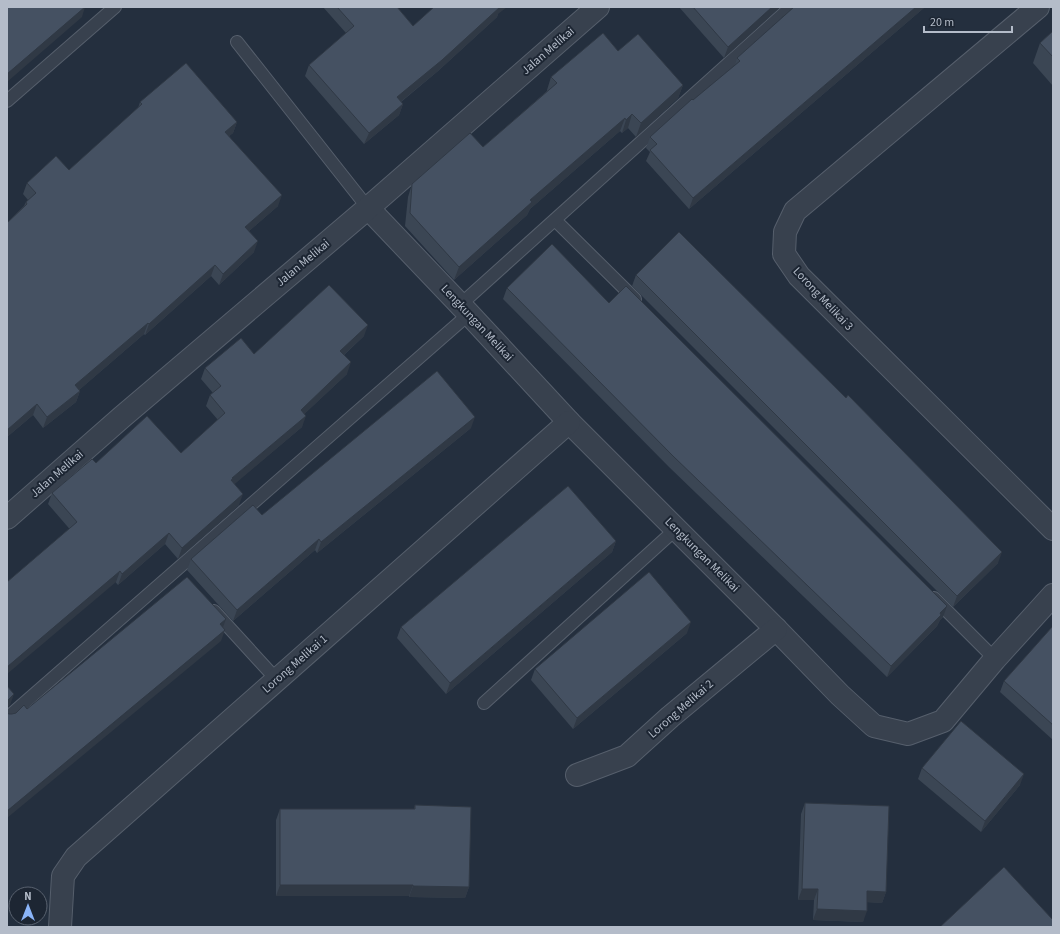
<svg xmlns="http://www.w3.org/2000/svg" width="1060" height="934" font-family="'Source Sans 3',sans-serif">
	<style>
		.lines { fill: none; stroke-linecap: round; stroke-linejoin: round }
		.service-casing { stroke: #565f6c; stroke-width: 14 }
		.minor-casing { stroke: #565f6c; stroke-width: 24 }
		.service { stroke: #38414e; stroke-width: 12 }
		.minor { stroke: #38414e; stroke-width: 22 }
		.wall { fill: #3b4654 }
		.shaded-wall { fill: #303945 }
		.building { fill: #455162; stroke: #303945 }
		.labels { text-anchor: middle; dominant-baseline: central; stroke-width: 4; stroke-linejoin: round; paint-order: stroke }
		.street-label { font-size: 12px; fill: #b4bcc9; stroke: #1d2633 }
	</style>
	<rect width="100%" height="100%" fill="#242f3e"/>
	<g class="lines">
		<!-- service casing -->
		<g class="service-casing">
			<g id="service">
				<path d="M237,42L368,208"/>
				<path d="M7,101L115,7"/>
				<path d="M555,220L635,299"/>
				<path d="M460,305L791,7"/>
				<path d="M934,598L995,659"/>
				<path d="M214,611L277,680"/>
				<path d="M484,703L676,529"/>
				<path d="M7,718L469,314"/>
			</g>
		</g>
		<!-- minor casing -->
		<g class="minor-casing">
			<g id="minor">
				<path d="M1038,7L795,211L785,232L784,254L799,276L1053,529"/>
				<path d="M368,208L469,314L569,422L776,629L840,695L874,726L908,734L943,721L995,659L1053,595"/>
				<path d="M7,518L122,417L368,208L598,7"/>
				<path d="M577,775L627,756L670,717L776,629"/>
				<path d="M60,927L63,876L76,857L569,422"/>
			</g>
		</g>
		<!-- service -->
		<use href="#service" class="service"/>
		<!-- minor -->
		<use href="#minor" class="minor"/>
	</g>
	<!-- wall -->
	<g class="wall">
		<path d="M323,7H397L413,26L498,14L497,17L438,71L401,102L403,104L399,115L364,144L305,76L309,65L346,33Z"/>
		<path d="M679,7H780L724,58Z"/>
		<path d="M794,7H925L689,209L646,161L650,152L646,148L650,137L735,65L737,58Z"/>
		<path d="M1053,31V86L1033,63L1040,43Z"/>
		<path d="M618,51L683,85L678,98L636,137L628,128L622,133L620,131L530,209L527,215L454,280L405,226L408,197L412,184L483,147L547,91V90L551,77Z"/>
		<path d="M140,102L237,122L233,133L229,136L278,206L249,231L254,252L219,285L211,276L145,335L144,334L79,390L80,391L76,402L43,428L33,415L7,437V223L24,206L26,202L28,200L23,194L27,183L69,170L138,108Z"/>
		<path d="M636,275L998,563L953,607L632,286Z"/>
		<path d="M507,288L609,303L943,617L940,620L937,626L887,677L669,467L503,299Z"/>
		<path d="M364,336L344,355L347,374L304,414L302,427L234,484L239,505L178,559L165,544L118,585L48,504L52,493L96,463L181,453L218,420L206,406L210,395L213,393L201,379L205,368L254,354Z"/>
		<path d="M471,428L317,553L315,550L233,621L187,570L191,559L262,515Z"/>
		<path d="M616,541L612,552L446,694L397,638L401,627Z"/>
		<path d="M1053,628V740L1000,692L1004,681Z"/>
		<path d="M687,633L573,729L531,680L535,669Z"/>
		<path d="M922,768L1020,785L981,832L918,779Z"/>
		<path d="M805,803L886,892L882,903L867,902L863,922L813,920L814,900H798L801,814Z"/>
		<path d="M415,805L469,887L465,898L409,897V896H276V820L280,809H414Z"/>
	</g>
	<!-- shaded-wall -->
	<g class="shaded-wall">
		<path d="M85,7L82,17L7,82V74Z"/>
		<path d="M499,7H507L498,14L497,17L438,71L393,108L397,97Z"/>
		<path d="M772,7H780L724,58L728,47Z"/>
		<path d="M916,7H925L689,209L693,198Z"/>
		<path d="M683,85L678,98L636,137L641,123Z"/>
		<path d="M403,104L399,115L364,144L369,133Z"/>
		<path d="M632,114L628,128L622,133L626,120Z"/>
		<path d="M625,118L620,131L530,209L527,215L454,280L459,267L530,200Z"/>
		<path d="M237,122L233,133L221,143L225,132Z"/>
		<path d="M282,195L278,206L241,238L245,227Z"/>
		<path d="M258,241L254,252L219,285L223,274Z"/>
		<path d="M215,265L211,276L145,335L149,324Z"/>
		<path d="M148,323L144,334L71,397L75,385Z"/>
		<path d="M368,325L364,336L336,362L340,351Z"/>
		<path d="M351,362L347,374L297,421L301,410Z"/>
		<path d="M80,391L76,402L43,428L47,417Z"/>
		<path d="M37,404L33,415L7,437V430Z"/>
		<path d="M306,416L302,427L230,488L232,478Z"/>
		<path d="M475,417L471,428L317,553L321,542Z"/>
		<path d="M243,494L239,505L178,559L182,548Z"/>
		<path d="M169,533L165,544L118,585L122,574Z"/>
		<path d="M319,539L315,550L233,621L237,610Z"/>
		<path d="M616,541L612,552L446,694L450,683Z"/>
		<path d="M1002,552L998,563L953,607L957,596Z"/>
		<path d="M120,571L116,582L7,674V667Z"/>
		<path d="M947,606L943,617L940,620L937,626L887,677L891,666L940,613Z"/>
		<path d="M226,619L222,630L220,624Z"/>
		<path d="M691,622L687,633L573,729L577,718Z"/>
		<path d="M225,630L221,641L7,818V811Z"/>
		<path d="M14,694L10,705L7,708V701Z"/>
		<path d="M1024,774L1020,785L981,832L985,821Z"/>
		<path d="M280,885H413L409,896H276Z"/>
		<path d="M413,886L469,887L465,898L409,897Z"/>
		<path d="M802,889H818L814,900H798Z"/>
		<path d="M867,891L886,892L882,903L863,902Z"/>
		<path d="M817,909L867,911L863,922L813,920Z"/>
	</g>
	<!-- building -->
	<g class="building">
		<path d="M7,7H85L7,74Z"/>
		<path d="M337,7H397L413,26L434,7H500L442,60L397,97L403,104L369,133L309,65L354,26Z"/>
		<path d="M693,7H772L728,47Z"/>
		<path d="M794,7H916L693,198L650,150L657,144L650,137L692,99L693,100L740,61L737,58Z"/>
		<path d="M1053,31V57L1040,43Z"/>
		<path d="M603,33L618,51L638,34L683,85L641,123L632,114L626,120L625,118L530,200L532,202L459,267L410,213L412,184L470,133L483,147L557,83L551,77Z"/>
		<path d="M186,63L237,122L225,132L282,195L245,227L258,241L223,274L215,265L149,324L148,323L75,385L80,391L47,417L37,404L7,430V223L27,204L26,202L36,193L27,183L56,156L69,170L142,104L140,102Z"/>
		<path d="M679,232L846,398L848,395L1002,552L957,596L636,275Z"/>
		<path d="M552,244L609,303L626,286L947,606L940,613L941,615L891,666L673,456L507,288Z"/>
		<path d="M329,285L368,325L340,351L351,362L301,410L306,416L232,478L233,479L231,480L243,494L182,548L169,533L122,574L120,571L7,667V582L77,522L52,493L92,459L96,463L147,416L181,453L225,413L210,395L221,386L205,368L241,338L254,354Z"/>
		<path d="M437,371L475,417L321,542L319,539L237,610L191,559L253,505L262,515Z"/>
		<path d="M568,486L616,541L450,683L401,627Z"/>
		<path d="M649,572L691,622L577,718L535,669Z"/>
		<path d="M187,577L226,619L220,624L225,630L7,811V713L9,714H12L16,713L24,705L27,709Z"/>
		<path d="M1052,627L1053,628V725L1004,681Z"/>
		<path d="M7,686L14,694L7,701Z"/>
		<path d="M961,721L1024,774L985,821L922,768Z"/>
		<path d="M805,803L889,806L886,892L867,891V911L817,909L818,889H802Z"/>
		<path d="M415,805L471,807L469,887L413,886V885H280V809H415Z"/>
		<path d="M1004,867L1053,920V927H940Z"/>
	</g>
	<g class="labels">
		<!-- street labels -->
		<g class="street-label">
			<text transform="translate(548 51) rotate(-41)">Jalan Melikai</text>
			<text transform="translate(303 263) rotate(-40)">Jalan Melikai</text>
			<text transform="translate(823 299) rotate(47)">Lorong Melikai 3</text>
			<text transform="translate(477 323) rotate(47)">Lengkungan Melikai</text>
			<text transform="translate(57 474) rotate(-41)">Jalan Melikai</text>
			<text transform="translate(702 555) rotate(45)">Lengkungan Melikai</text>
			<text transform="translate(295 664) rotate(-41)">Lorong Melikai 1</text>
			<text transform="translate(681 709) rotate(-41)">Lorong Melikai 2</text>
		</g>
	</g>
	<!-- border -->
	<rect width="1060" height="934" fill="none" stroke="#b4bcc9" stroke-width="16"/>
	<!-- north arrow -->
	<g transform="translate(28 906)"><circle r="19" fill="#1d2633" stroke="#59626f"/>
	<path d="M0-3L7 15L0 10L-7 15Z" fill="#8ab4f8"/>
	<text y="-6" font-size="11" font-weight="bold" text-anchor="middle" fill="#b4bcc9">N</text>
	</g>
	<!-- scale -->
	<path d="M924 26v6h88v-6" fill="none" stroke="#b4bcc9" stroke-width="2"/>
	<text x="930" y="26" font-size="12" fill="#b4bcc9" stroke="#1d2633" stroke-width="3" paint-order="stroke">20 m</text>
</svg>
